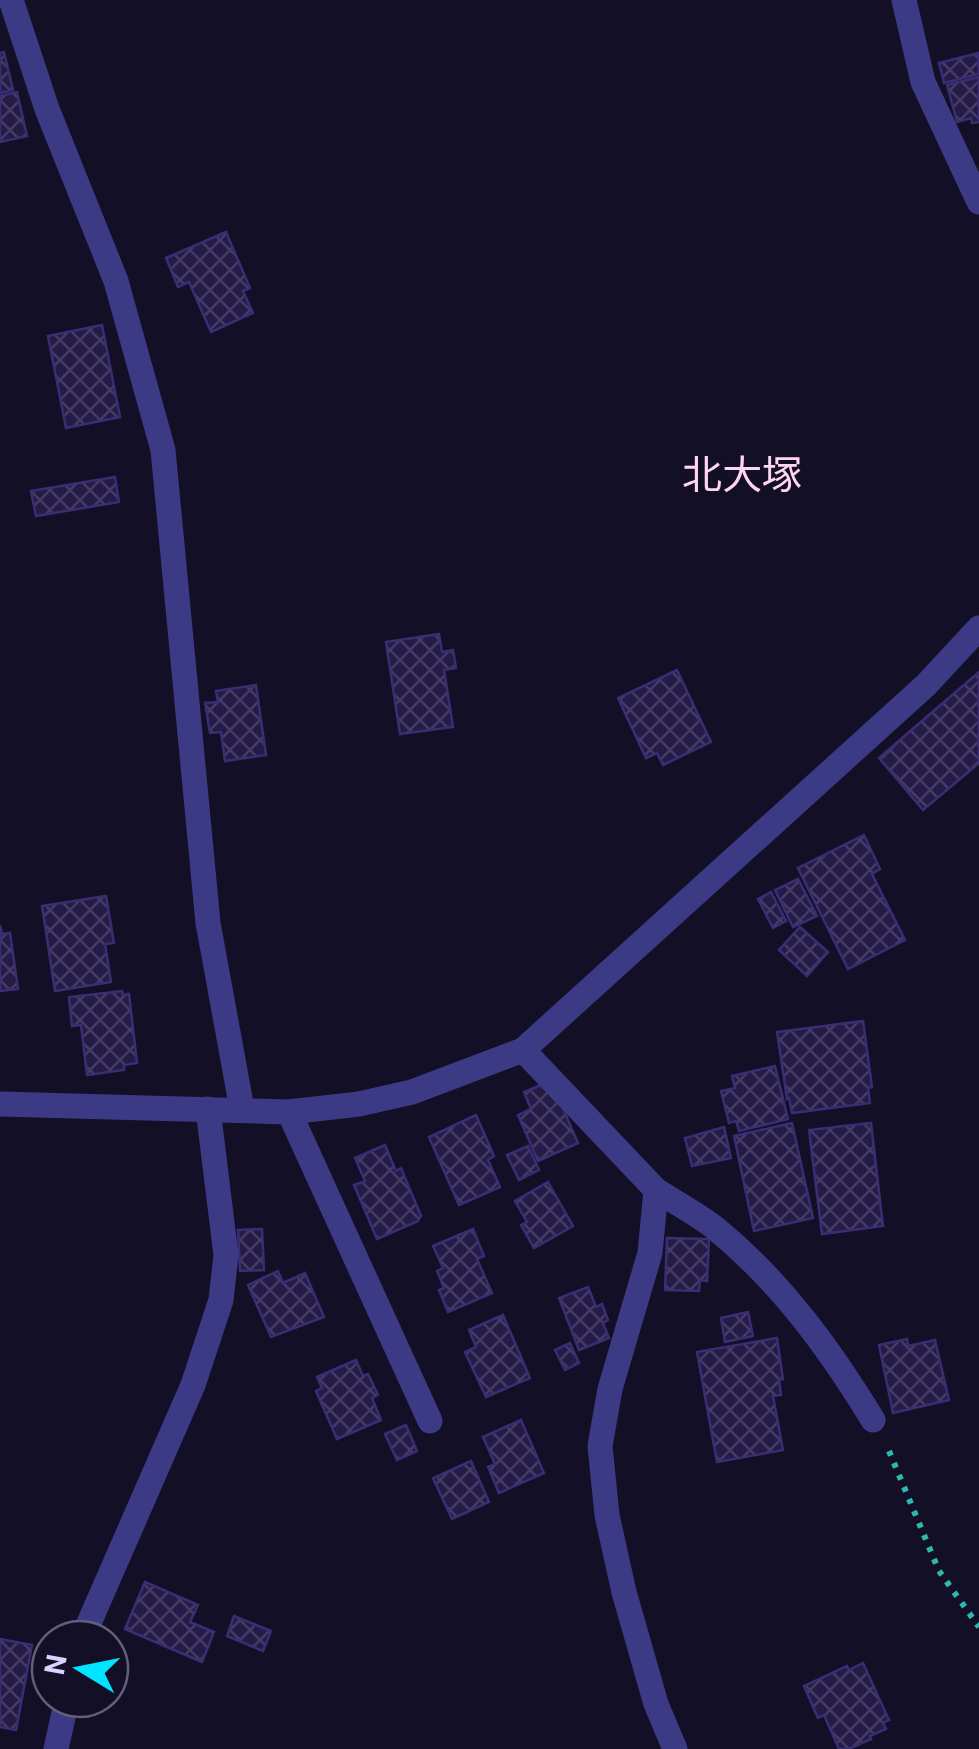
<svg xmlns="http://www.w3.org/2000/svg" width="979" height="1749" font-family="Roboto,'Noto Sans JP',sans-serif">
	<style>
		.building { fill: url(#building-cross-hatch); stroke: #3b2d73; stroke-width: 2.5 }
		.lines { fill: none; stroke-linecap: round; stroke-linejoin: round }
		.path { stroke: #2fb8b0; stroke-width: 6; stroke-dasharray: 5 8; stroke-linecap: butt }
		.lane { stroke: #3d3a85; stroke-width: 25 }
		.street { stroke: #3d3a85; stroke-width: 25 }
		.labels { text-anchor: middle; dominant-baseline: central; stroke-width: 9; stroke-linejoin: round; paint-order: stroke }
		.quarter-label { font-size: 40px; fill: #ffd6f0; stroke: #130f26 }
	</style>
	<defs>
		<pattern id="building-cross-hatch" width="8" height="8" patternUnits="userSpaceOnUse" patternTransform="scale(2.5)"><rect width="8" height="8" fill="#241b47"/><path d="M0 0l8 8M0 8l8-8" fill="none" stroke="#433b63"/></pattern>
	</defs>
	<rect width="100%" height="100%" fill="#130f26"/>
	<!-- building -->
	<g class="building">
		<path d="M4,52L13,90L0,93V53Z"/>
		<path d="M978,53L979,74L944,83L939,63Z"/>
		<path d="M979,77V122L972,123L971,118L957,122L947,85Z"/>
		<path d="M17,92L27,136L0,142V96Z"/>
		<path d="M226,232L250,288L243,291L253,313L211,332L189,282L178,287L166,258Z"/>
		<path d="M102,325L120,417L66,428L48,336Z"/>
		<path d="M115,477L119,502L36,516L31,491Z"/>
		<path d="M439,634L442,652L453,650L456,668L444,670L453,727L400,734L386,642Z"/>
		<path d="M677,670L711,742L663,765L657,753L646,758L618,698Z"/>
		<path d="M979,672V763L923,810L879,758Z"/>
		<path d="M256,685L266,755L225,761L221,732L210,733L205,703L218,702L216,691Z"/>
		<path d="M864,835L880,869L872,874L905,940L848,969L798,868Z"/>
		<path d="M798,879L817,916L793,927L775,890Z"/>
		<path d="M771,892L786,921L773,928L758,899Z"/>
		<path d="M106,896L114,943L105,944L111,982L55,991L42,906Z"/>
		<path d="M0,925L2,934L10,933L18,989L0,991Z"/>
		<path d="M800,927L828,952L807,976L779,950Z"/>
		<path d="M122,991L123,995L129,994L137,1063L124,1065V1070L87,1075L81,1025L72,1026L69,997Z"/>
		<path d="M863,1021L872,1087L868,1088L870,1103L792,1113L789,1098L787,1099L777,1032Z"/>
		<path d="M775,1066L788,1119L739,1131L736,1121L729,1123L721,1091L735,1088L732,1076Z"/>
		<path d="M546,1083L558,1097L578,1143L538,1161L518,1115L531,1109L524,1092Z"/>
		<path d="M476,1115L494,1156L488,1160L500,1187L459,1205L429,1137Z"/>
		<path d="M792,1123L813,1218L754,1231L734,1136Z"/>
		<path d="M871,1123L883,1226L822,1234L809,1130Z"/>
		<path d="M724,1127L731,1158L692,1166L685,1138Z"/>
		<path d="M385,1145L396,1171L401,1168L421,1216L418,1221L377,1239L354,1185L365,1181L355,1158Z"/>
		<path d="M528,1146L539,1170L519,1180L507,1155Z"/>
		<path d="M548,1182L573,1226L534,1248L521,1225L527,1222L515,1201Z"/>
		<path d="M262,1229L264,1270L240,1271L238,1230Z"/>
		<path d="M473,1229L484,1256L477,1259L492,1293L448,1312L439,1290L444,1288L437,1271L443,1268L433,1246Z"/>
		<path d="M667,1238L709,1239L707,1281L700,1280L699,1291L665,1290Z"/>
		<path d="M278,1271L283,1283L305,1273L324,1317L271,1337L248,1285Z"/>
		<path d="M588,1287L596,1307L602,1304L608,1320L603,1323L609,1338L579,1350L559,1298Z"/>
		<path d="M748,1312L753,1336L725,1342L721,1318Z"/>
		<path d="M503,1315L530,1378L486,1397L465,1352L476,1347L469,1330Z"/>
		<path d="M777,1338L783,1379L779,1380L781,1395L773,1396L783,1450L717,1462L697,1352Z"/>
		<path d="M907,1339L908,1346L935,1340L949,1400L893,1413L879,1345Z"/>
		<path d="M570,1343L579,1363L565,1370L555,1350Z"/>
		<path d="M356,1360L363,1376L368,1374L378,1395L372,1398L381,1420L337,1439L316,1391L322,1388L317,1377Z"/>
		<path d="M521,1420L544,1473L499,1493L488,1467L495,1464L483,1437Z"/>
		<path d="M406,1425L417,1451L397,1460L385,1434Z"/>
		<path d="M471,1461L489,1502L452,1519L433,1478Z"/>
		<path d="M145,1582L198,1605L190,1622L214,1632L202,1662L125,1629Z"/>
		<path d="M234,1616L271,1631L263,1651L227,1636Z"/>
		<path d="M0,1639L32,1645L16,1730L0,1727Z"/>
		<path d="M863,1663L889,1720L883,1723L886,1729L870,1736L871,1739L849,1749H839L824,1715L818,1718L804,1686L847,1666L849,1670Z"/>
	</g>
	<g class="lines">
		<!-- path -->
		<path class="path" d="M889,1451L939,1571L979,1627"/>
		<!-- lane -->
		<path class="lane" d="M289,1112L430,1421"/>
		<!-- street -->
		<g class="street">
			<path d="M11,0L47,109L116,281L163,450L208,923L242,1109"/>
			<path d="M904,0L923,82L979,202"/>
			<path d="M523,1050L656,1190L650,1253L610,1389L600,1446L607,1515L624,1592L656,1704L675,1749"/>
			<path d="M0,1104L289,1112L359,1104L412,1092L523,1050L926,685L979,628"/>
			<path d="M656,1190C676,1203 697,1214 715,1228C781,1282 829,1348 873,1420"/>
			<path d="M82,1639L193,1385L221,1300L226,1255L208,1109"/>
			<path d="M56,1749L67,1699"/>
		</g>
	</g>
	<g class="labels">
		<!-- quarter labels -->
		<g class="quarter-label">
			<text x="742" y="475">北大塚</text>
		</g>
	</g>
	<!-- north arrow -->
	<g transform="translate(80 1669) rotate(280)"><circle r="48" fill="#130f26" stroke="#625e7d" stroke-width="2.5"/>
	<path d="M0-8L18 38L0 25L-18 38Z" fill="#00e5ff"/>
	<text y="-15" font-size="28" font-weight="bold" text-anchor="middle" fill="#d9d4ff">N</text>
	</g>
</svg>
